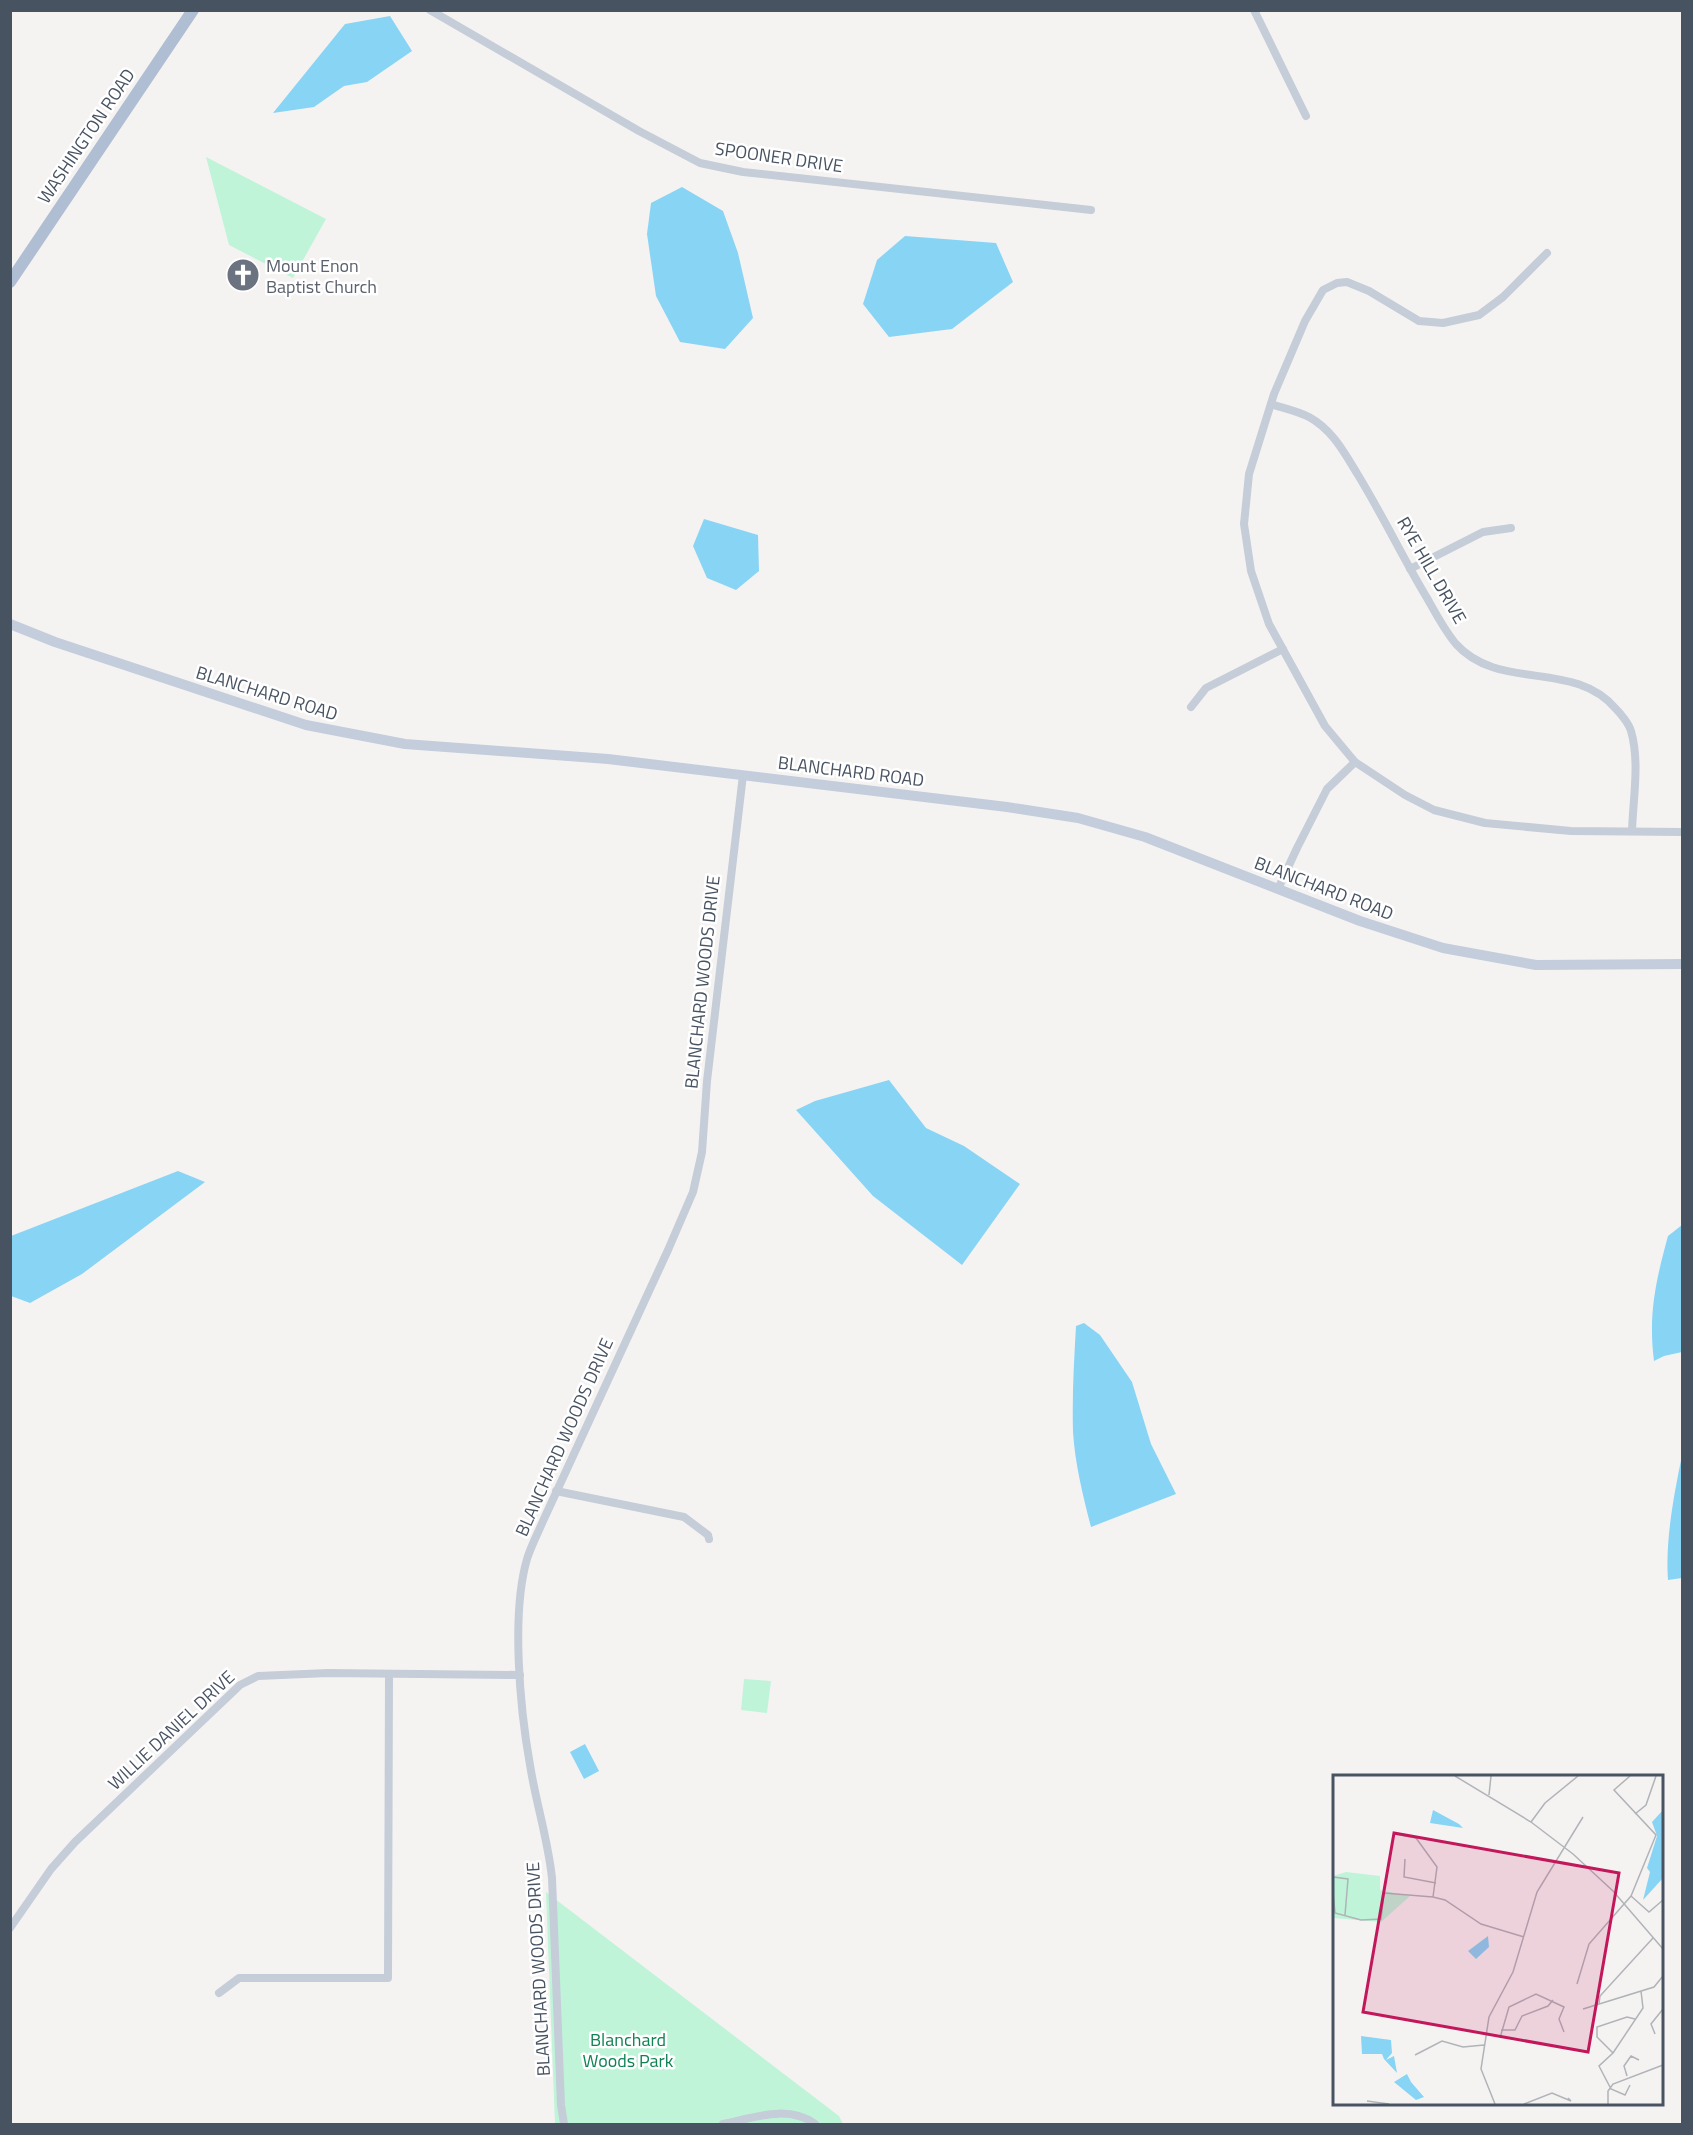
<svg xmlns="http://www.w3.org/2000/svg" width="1693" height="2135" font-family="'Titillium Web',sans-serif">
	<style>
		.green { fill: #bff4d9 }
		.water { fill: #88d4f5 }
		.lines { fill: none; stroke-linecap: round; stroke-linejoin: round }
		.street { stroke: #c5cdd8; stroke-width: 8 }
		.secondary { stroke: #c4cddc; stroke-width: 10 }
		.primary { stroke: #b0bed3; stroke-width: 12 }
		.labels { text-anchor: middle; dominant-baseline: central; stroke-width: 5; stroke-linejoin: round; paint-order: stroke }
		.street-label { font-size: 18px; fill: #485362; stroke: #fff }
		.worship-label { font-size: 18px; fill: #5b616d; stroke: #fff; text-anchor: start }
		.park-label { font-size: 18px; fill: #0e8253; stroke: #fff }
		.inset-road { fill: none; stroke: #b0b3b8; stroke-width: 1.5 }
		.view { fill: #c2185b; fill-opacity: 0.15; stroke: #c2185b; stroke-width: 3 }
		.inset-edge { fill: none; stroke: #485362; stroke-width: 3 }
	</style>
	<rect width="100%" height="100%" fill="#f5f3f2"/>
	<!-- green -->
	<g class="green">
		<path d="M206,157L326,219L293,278L229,245Z"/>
		<path d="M744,1679L771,1681L767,1713L741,1710Z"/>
		<path d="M546,1892L839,2116L843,2124H555Z"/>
	</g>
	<!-- water -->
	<g class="water">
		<path d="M390,16L412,51L367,82L344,86L314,107L273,113L345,24Z"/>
		<path d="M682,187L723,211L738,253L753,318L725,349L680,342L656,296L647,234L651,203Z"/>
		<path d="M905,236L996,243L1013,282L952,329L889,337L863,304L877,260Z"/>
		<path d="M704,519L758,535L759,571L736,590L707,578L693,546Z"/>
		<path d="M889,1080L926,1128L964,1146L1020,1184L962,1265L873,1196L796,1110L815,1101Z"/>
		<path d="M178,1171L205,1182L82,1274L30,1303L11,1296V1236Z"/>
		<path d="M1682,1225V1352L1664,1356L1654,1361C1648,1314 1656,1280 1668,1236Z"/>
		<path d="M1084,1323L1100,1335L1132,1382L1151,1444L1176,1494L1091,1527C1083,1496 1075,1464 1073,1432C1072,1396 1074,1361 1076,1326Z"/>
		<path d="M1682,1456V1578L1668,1580C1665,1542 1674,1493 1682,1456Z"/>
		<path d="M585,1744L599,1771L584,1779L570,1752Z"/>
	</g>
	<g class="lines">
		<!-- street -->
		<g class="street">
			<path d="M430,10L639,131L700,163L743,172L1091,210"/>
			<path d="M1254,10L1306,116"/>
			<path d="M1547,253L1503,297L1479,315L1443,323L1419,321L1369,291L1347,282L1337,283L1323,290L1305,321L1274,394L1249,474L1244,524L1251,571L1269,624L1325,726L1355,762L1405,795L1434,810L1485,823L1571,831L1682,832"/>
			<path d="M1271,404C1283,408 1298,411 1309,417C1333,430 1345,454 1358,475C1383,516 1403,558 1427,598C1436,614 1445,631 1456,644C1499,692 1574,659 1616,709C1621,714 1629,724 1631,731C1640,762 1633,799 1632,831"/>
			<path d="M1410,569L1483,532L1511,528"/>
			<path d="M1191,707L1206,688L1283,649"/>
			<path d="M1278,889L1297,848L1327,789L1355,762"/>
			<path d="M556,1491L684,1517L708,1535L709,1539"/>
			<path d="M10,1928L51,1869L75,1842L240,1685L258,1676L328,1673L520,1675"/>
			<path d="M219,1993L239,1978H388L389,1674"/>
			<path d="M564,2124L561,2105L552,1878C548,1840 536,1803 530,1765C520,1709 511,1614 527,1559C531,1546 538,1533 543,1521L668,1250L693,1192L702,1152L707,1081L743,775"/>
			<path d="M723,2124C753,2118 788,2104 815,2124"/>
		</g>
		<!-- secondary -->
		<path class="secondary" d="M10,624L55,642L306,725L405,744L608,759L1007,807L1078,818L1145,837L1360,921L1443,948L1536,965L1682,964"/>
		<!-- primary -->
		<path class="primary" d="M10,282L193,10"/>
	</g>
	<!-- icons -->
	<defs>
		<g id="church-disc" transform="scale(1.725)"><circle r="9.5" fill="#6b7280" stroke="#fff"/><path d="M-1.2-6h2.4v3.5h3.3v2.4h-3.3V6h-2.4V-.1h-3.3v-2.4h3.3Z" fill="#fff"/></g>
	</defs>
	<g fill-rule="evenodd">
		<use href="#church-disc" x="243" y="275"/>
	</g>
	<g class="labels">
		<!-- street labels -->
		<g class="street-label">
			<text transform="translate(86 136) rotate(-56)">WASHINGTON ROAD</text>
			<text transform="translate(779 157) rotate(8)">SPOONER DRIVE</text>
			<text transform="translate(1432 570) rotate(60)">RYE HILL DRIVE</text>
			<text transform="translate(267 693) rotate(17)">BLANCHARD ROAD</text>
			<text transform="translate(851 771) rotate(7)">BLANCHARD ROAD</text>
			<text transform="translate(1324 888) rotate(21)">BLANCHARD ROAD</text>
			<text transform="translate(702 982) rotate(-84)">BLANCHARD WOODS DRIVE</text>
			<text transform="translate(564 1437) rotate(-66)">BLANCHARD WOODS DRIVE</text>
			<text transform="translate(171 1730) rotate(-43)">WILLIE DANIEL DRIVE</text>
			<text transform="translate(538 1969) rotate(-93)">BLANCHARD WOODS DRIVE</text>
		</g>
		<!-- worship labels -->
		<g class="worship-label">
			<text x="266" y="265">Mount Enon<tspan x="266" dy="21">Baptist Church</tspan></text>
		</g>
		<!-- park labels -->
		<g class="park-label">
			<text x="628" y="2039">Blanchard<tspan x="628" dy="21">Woods Park</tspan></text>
		</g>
	</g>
	<!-- overview -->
	<g transform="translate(1333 1775)">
		<rect width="330" height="330" fill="#f5f3f2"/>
		<path d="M13,97L47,101V115L77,121L48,147L0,143V101Z" fill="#bff4d9"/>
		<path d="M100,35L126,49L130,53L97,48ZM330,35V103L310,125L317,97L314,93L324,61L319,47ZM155,161L156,172L143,184L135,176ZM28,261L58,265L59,278L53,285L61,281L64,298L51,284L49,279H29ZM74,299L78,307L91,322L83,325L61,307Z" fill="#88d4f5"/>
		<path class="inset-road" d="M122,1L198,47L240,79L280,116L330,174M156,20L158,1M302,39L313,30L323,1M198,47L212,28L245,1M62,59L83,63L104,92L100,122M72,84L71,102L103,108M0,102L15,104L12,140M0,117L2,138L28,145L48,144L51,118L100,122L112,125L148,149L191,162M298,121L316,137L330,125M244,209L256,169L298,121L323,60L281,15L297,1M266,229L267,221L320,163M250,234L321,212L330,201M168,255H182L189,241L215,231L220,225M322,259L318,249L330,234M167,263L176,232L203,219L231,232L226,244L231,257M280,278L264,262V252L294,242L302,244M82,280L109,266L130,272L151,270M294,301L291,291L298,281L306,285M297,310L292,320L278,314L266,291L280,278L310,233L308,216M34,326L56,329M162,329L148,294L156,242L180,197L204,117L250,42M191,329L219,318L238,326L235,323M275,329V316L280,309L330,290"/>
		<path class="view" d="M61,58L286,98L255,277L30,237Z"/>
		<rect width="330" height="330" class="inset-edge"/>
	</g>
	<!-- border -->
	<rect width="1693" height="2135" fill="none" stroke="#485362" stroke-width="24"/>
</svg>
